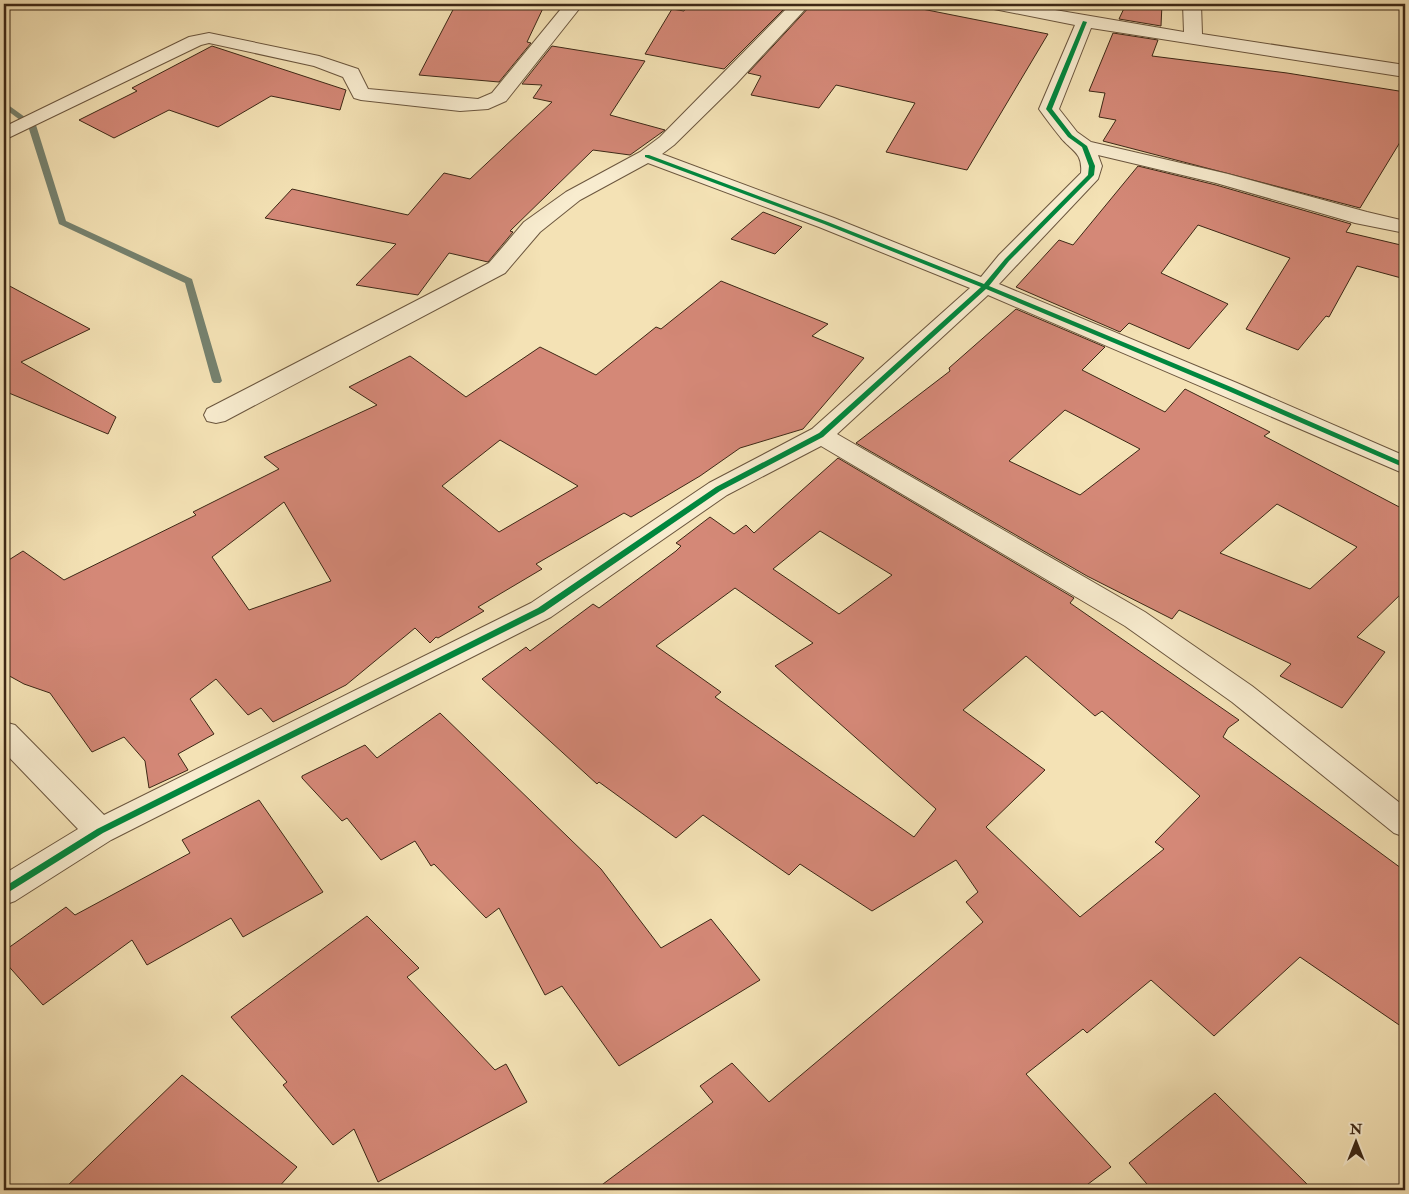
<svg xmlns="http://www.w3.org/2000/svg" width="1409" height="1194" font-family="'IM FELL Double Pica',serif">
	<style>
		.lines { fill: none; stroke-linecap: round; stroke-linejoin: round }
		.stream { fill: #76826f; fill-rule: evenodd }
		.building { fill: #d48877; stroke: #3d2816; fill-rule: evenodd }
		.minor-casing { stroke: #6b563e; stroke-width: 2 }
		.minor { fill: #f8eccf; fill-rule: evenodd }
		.cycleway-casing { stroke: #f8eccf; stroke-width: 3 }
		.cycleway { fill: #00873e; fill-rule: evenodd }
	</style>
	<rect width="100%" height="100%" fill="#f4e2b5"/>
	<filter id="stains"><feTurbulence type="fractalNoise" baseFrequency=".004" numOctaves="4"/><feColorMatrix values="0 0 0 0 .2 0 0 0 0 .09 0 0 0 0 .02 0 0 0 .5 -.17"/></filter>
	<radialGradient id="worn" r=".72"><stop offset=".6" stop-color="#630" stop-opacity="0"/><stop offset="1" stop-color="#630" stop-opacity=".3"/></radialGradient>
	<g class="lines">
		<!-- stream -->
		<path class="stream" d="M4,102L36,125L66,221L192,279L222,381L220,383H214L212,381L185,283L59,224L28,126L4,108Z"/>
	</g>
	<!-- building -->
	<g class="building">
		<path d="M456,4H545L527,42L531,43L499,82L419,75Z"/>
		<path d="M688,4H789L724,69L645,54L672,9L684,11Z"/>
		<path d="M812,4H897L1048,34L967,170L886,152L915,103L836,85L819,108L751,95L761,76L748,73Z"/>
		<path d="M1126,4H1162L1161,26L1119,19Z"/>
		<path d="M1113,33L1158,40L1152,56L1287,73L1405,92V134L1360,208L1103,141L1116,120L1099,117L1105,93L1089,91Z"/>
		<path d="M212,46L346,90L340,110L271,96L218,127L169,110L114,138L79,120L137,91L132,88Z"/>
		<path d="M552,46L645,61L610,115L665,130L630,155L593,150L510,231L513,232L488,262L449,253L418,295L356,285L396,244L265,218L292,189L408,215L444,173L470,179L552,102L533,98L542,85L522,84Z"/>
		<path d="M1138,166L1216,185L1351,224L1346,232L1405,246V279L1357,266L1329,317L1326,316L1298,350L1246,329L1290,258L1198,225L1161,273L1228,304L1189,349L1129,323L1120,332L1016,287L1059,240L1073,245Z"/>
		<path d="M763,212L802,227L775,254L731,239Z"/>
		<path d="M721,281L828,324L812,336L864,358L803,429L740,448L700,476L631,517L624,513L536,564L542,569L478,607L484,611L438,638L436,637L430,643L415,628L346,685L273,722L261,708L248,715L216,679L190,699L214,734L178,754L188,770L149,788L145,761L124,737L92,752L50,693L24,684L4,673V563L23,551L64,580L196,515L193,512L279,469L264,457L377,405L349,387L410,356L466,397L540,347L596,375L656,327L661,329ZM500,440L578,486L499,532L442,486ZM284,502L331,581L249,610L212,557Z"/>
		<path d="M4,283L90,329L21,362L116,417L108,434L4,391Z"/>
		<path d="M1016,309L1105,347L1082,370L1165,412L1185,389L1270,432L1264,436L1405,510V590L1357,637L1385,652L1342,708L1280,676L1291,664L1179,610L1172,619L1087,576L856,443L950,371L949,368ZM1065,410L1140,449L1080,495L1009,461ZM1277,504L1357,547L1310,589L1220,553Z"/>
		<path d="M838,458L1074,598L1070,603L1239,720L1228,728L1223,737L1405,871V1029L1300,957L1214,1036L1151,980L1087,1033L1083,1029L1026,1074L1111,1167L1080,1190H595L713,1102L700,1086L732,1063L769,1102L983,922L966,902L978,892L956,860L872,911L800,864L789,875L703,815L676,838L599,782L597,784L482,679L526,647L530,651L593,604L599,608L676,551L681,546L676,543L710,517L734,534L746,525L754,533ZM820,531L892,575L839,614L773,569ZM735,588L813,643L775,666L936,809L914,837L715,697L721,692L656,646ZM1026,656L1095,716L1102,711L1200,796L1155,842L1164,849L1080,917L986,827L1045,770L963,710Z"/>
		<path d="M440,713L601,869L661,948L711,919L760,980L619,1066L562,986L545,995L499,908L486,918L434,864L431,866L415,841L381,860L347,818L342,821L302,778V776L365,745L377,758Z"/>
		<path d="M259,800L323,892L243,937L231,918L147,965L132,940L43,1005L4,961V951L66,907L75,915L190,853L182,840Z"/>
		<path d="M367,916L419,968L407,977L495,1070L506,1064L527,1102L378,1182L354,1129L333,1145L283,1085L287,1082L231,1017Z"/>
		<path d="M182,1075L297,1167L276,1190H63Z"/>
		<path d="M1215,1093L1313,1190H1152L1129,1163Z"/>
	</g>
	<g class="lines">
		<!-- minor casing -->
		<g class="minor-casing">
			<g id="minor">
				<path d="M565,4H583L506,101L488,109L460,111L361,100L354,98L343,77L314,66L209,43L201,45L4,140V127L189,37L209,33L319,56L358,69L368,89L478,99L492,93Z"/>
				<path d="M791,4H810L736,84L674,145L662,154L834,218L981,277L999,255L1081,173C1083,153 1072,151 1061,138C1053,128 1046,119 1039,109L1075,25L994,9L988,8L985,4H1020L1184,32L1183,4H1201L1202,34L1405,65V77L1091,28L1059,109L1077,132L1091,142L1228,174L1367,212L1405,221V233L1355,223L1216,183L1098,155L1102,166L1098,179L999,284L1237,383L1405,456V474L988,295L837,434L1145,612L1252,686L1405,807V837L1394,833L1232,702L1125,626L821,446L727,495L551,617L111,840L15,901L4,905V874L78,829L4,752V722L15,725L104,815L531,603L709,483L812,429L970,288L819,227L648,163L580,200L540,232L505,273L225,421L216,423L207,421L204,415L207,409L489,263L524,222L566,192L640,152L660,137Z"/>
			</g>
		</g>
		<!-- minor -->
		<use href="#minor" class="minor"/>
		<!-- cycleway casing -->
		<g class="cycleway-casing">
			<path id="cycleway" d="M1083,21L1087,22L1052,109L1072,135L1087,146L1095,166L1094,175L1009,261L989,286L1231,387L1405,463V468L1226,390L986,289L823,437L720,491L544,612L103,833L4,895V887L97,829L538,608L716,487L819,433L981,287L824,224L645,157V155H649L828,222L984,284L1005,259L1088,175L1089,166L1082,147L1068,137L1046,109Z"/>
		</g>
		<!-- cycleway -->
		<use href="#cycleway" class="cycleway"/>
	</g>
	<!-- margin -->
	<rect width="1409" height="1194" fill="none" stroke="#f4e2b5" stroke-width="20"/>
	<rect x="5" y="5" width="1399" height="1184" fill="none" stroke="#3d2816" stroke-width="2.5"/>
	<rect x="10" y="10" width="1389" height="1174" fill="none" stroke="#3d2816"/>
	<!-- north arrow -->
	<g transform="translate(1356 1142)" stroke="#f8eccf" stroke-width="4" paint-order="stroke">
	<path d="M0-4L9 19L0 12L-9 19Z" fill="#3d2816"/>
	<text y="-8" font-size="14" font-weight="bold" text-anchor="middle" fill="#3d2816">N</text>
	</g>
	<rect width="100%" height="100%" filter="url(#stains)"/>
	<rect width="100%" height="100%" fill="url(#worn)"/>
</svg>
